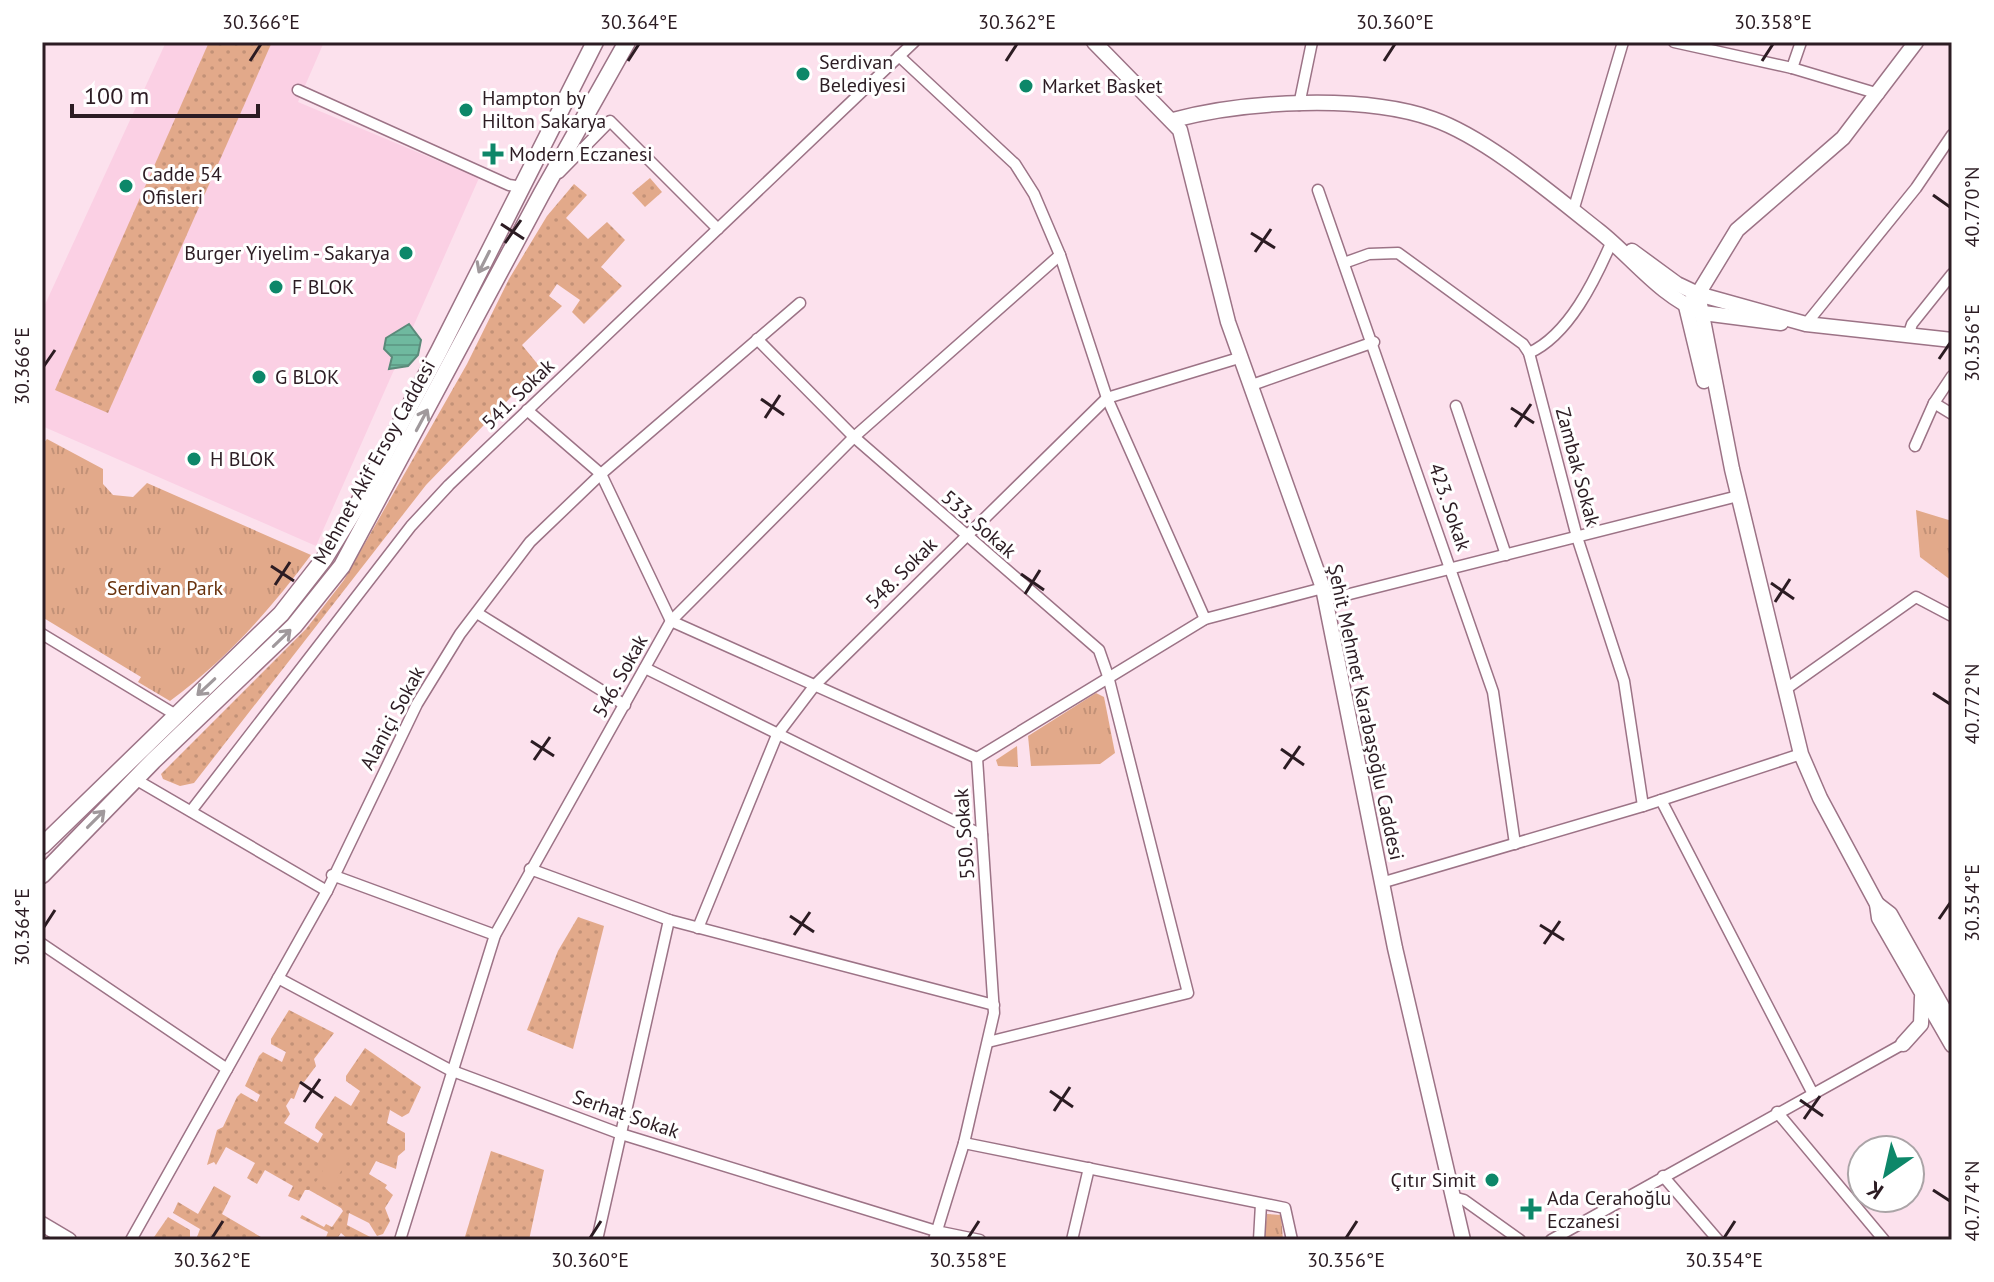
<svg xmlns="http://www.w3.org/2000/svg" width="1994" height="1282" font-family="'PT Sans',sans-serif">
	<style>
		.built { fill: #fbd0e4 }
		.grass { fill: url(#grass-dots) }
		.park { fill: url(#park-tufts) }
		.pitch { fill: #e2a98a }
		.water { fill: url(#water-rules); stroke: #5b8a7a; stroke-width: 2 }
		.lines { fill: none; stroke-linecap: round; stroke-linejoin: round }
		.minor-casing { stroke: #9c7386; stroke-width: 13 }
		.tertiary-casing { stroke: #9c7386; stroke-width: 17 }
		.secondary-casing { stroke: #9c7386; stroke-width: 17 }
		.primary-casing { stroke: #9c7386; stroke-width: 19 }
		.minor { stroke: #fff; stroke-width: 10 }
		.tertiary { stroke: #fff; stroke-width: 14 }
		.secondary { stroke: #fff; stroke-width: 14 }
		.primary { stroke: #fff; stroke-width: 16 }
		.oneway { stroke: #a0999c }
		.ticks { fill: none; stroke: #2c1c23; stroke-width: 3 }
		.poi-dot { fill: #0d8769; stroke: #fff; stroke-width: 3 }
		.labels { text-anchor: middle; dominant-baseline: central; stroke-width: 6; stroke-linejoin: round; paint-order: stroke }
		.poi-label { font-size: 20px; fill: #2c1c23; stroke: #fff; text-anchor: start }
		.street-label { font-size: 20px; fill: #2c1c23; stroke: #fff }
		.park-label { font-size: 20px; fill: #68320d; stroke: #fff }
		.neatline { fill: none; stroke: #2c1c23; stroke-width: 3 }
		.ticks-label { font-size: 20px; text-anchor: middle; fill: #2c1c23 }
	</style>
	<defs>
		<pattern id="grass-dots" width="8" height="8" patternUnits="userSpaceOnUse" patternTransform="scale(2)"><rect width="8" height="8" fill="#e2a98a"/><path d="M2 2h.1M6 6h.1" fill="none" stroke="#c29177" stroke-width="1.8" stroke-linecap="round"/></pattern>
		<pattern id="park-tufts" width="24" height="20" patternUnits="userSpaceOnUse" patternTransform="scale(2)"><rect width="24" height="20" fill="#e2a98a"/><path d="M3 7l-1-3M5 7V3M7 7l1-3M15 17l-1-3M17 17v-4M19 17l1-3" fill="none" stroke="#c29177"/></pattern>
		<pattern id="water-rules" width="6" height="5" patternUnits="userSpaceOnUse" patternTransform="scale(2)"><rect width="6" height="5" fill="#6fb99f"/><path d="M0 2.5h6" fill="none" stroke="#609e89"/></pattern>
	</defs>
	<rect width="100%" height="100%" fill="#fce1ed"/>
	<!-- built -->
	<path class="built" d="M166,42H324L298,102L479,178L316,546L42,426V311Z"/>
	<!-- grass -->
	<g class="grass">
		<path d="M209,42H272L108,413L55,390Z"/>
		<path d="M650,178L662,192L645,207L632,193Z"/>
		<path d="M574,184L587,195L566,218L588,239L607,222L625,240L601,267L622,286L584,324L572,312L580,300L557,284L549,296L562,306L522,345L540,367L426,485L194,783L180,786L163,779L161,774L306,629L344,580L467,364L509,279L547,216Z"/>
		<path d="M578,917L604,926L573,1049L527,1030L558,951Z"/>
		<path d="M289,1010L334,1033L314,1059L316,1066L304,1082L301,1081L294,1099L291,1098L286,1106L290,1114L284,1123L318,1143L323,1134L315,1128L316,1124L335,1096L351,1106L360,1091L346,1081V1076L365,1048L421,1087L409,1113L402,1117L390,1110L387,1123L405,1133V1150L398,1156L396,1169L376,1161L369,1174L387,1185L385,1188L393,1195L385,1208L390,1221L383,1234L377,1236L369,1223L349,1213L347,1225L376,1240H349L341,1233L336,1240H325L328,1232L300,1218L302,1215L324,1227L326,1224L332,1227L343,1211L341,1208L309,1190H305L299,1201L288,1196L293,1186L265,1170L257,1184L247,1178L255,1163L226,1147L216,1165L214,1162L207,1165L217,1130L223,1127L237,1097L241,1093L257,1102L260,1095L245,1086L259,1056L263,1052L282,1062L286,1052L271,1044V1039Z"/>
		<path d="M491,1151L544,1170L529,1240H464Z"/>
		<path d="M214,1186L231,1196L222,1214L266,1240H196L200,1229L173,1213L178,1202L198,1214Z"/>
		<path d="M168,1217L190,1230V1240H152Z"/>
	</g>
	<!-- park -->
	<g class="park">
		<path d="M47,439L103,469V484L113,495L133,497L147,483L311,555C269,611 226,660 170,701L138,682L141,677L42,617V445Z"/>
		<path d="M1916,510L1952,521V581L1920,557Z"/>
		<path d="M1096,693L1104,697L1115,753L1100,764L1031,766L1028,736Z"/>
		<path d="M1017,746L1018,767L998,766L996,760Z"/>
		<path d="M1267,1214L1281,1215L1283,1240H1264Z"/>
	</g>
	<!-- pitch -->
	<path class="pitch" d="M336,1148L350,1156L330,1190L316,1182Z"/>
	<!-- water -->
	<path class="water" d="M409,324L421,340L418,355L408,366L389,369L392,357L384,349L386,338Z"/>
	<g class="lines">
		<!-- minor casing -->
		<g class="minor-casing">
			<g id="minor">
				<path d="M1674,42L1792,68L1879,94"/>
				<path d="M899,56L1015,164L1034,194L1060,255L1107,398L1205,619"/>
				<path d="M1792,68L1801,42"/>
				<path d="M298,90L509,185L522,187"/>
				<path d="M1299,105L1312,42"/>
				<path d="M559,173L610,121L718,229"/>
				<path d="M1318,190L1493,692L1515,844"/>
				<path d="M1573,211L1623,42"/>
				<path d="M1344,263L1369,254L1398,253L1523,344L1529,353L1577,537L1624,681L1643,806"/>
				<path d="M1806,324L1916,188L1952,135"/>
				<path d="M1908,336L1912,324L1952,274"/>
				<path d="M757,339L854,437L1099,650L1108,676L1188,993L988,1042"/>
				<path d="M1529,353C1569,335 1595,280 1612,241"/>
				<path d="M1252,385L1374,342"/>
				<path d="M1934,403L1952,414"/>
				<path d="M1456,406L1506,555"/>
				<path d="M527,410L601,474L671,621L977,758"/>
				<path d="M1915,446L1934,403L1952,376"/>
				<path d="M1326,600L1738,496"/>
				<path d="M477,613L625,705"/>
				<path d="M42,634L176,715"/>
				<path d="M645,668L982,835"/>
				<path d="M1786,689L1916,597L1952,616"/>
				<path d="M135,779L327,891"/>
				<path d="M1661,800L1812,1092"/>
				<path d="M191,811L411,526L449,485L914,42"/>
				<path d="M530,869L669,920L994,1005"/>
				<path d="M332,875L495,935"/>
				<path d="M1381,883L1643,806L1801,754"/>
				<path d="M698,928L777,735L815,685L1107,398L1242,357"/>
				<path d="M42,944L227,1069"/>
				<path d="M278,978L450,1070L621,1134L936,1231L980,1240"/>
				<path d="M1777,1112L1884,1240"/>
				<path d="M964,1143L1285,1208L1292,1240"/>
				<path d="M1663,1176L1718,1240"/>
				<path d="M1453,1197L1464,1200L1520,1240"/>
				<path d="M131,1240L327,891L417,704L460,634L530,542L601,474L800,303"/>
				<path d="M400,1240L495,935L671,621L854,437L1060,255"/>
				<path d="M597,1240L669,920"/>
				<path d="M934,1240L964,1143L994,1013L977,758L1205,619L1323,588"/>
				<path d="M1072,1240L1089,1168"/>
				<path d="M1259,1240L1261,1204"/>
				<path d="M1551,1240L1903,1044"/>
			</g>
		</g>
		<!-- tertiary casing -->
		<g class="tertiary-casing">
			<g id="tertiary">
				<path d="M1916,42L1843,138L1737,230L1698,294L1806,324L1952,340"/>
				<path d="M1703,313L1781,323"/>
				<path d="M42,1224L69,1240"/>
			</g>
		</g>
		<!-- secondary casing -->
		<g class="secondary-casing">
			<g id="secondary">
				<path d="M1094,42L1180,130L1228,322L1323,588L1395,948L1463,1240"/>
				<path d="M1173,120C1245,101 1362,94 1433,119C1487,138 1553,195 1599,231C1633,258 1660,296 1703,313"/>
				<path d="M1632,251L1677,284L1698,294"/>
				<path d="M1698,294L1732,469L1801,754L1820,798L1877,904L1879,918L1952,1045"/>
				<path d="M1690,302L1686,306L1704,381"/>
				<path d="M1877,904L1890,914L1952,1024"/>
				<path d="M1903,1044L1921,1024L1922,997"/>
			</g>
		</g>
		<!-- primary casing -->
		<g class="primary-casing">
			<g id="primary">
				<path d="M42,846L281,614L324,559L358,504L439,351L595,42"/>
				<path d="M42,875L153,761L294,626L342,566L542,193L627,42"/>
			</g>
		</g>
		<!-- minor -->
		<use href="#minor" class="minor"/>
		<!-- tertiary -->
		<use href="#tertiary" class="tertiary"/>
		<!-- secondary -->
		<use href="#secondary" class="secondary"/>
		<!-- primary -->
		<use href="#primary" class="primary"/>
	</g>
	<!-- one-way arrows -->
	<defs><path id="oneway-shaft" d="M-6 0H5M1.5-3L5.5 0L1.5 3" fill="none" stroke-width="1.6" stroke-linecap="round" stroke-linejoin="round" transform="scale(2)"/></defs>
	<g class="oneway">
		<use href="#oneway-shaft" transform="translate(484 262) rotate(117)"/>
		<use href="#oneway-shaft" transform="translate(422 420) rotate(-62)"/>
		<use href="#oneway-shaft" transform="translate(282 638) rotate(-44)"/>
		<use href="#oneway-shaft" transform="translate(206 687) rotate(137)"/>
		<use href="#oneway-shaft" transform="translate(96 819) rotate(-45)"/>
	</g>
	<!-- ticks -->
	<path class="ticks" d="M250,61L261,44M628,61L639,44M1006,61L1017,44M1384,61L1395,44M1762,61L1773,44M1933,195L1950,207M501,224L524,239M1251,233L1275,248M505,243L521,220M1255,252L1271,229M1939,359L1950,343M44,366L55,350M761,399L784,415M1511,408L1534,423M765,418L780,395M1515,427L1531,404M271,566L294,581M1021,574L1044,590M1771,583L1794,599M275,585L290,562M1025,594L1040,570M1775,602L1790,579M1933,693L1950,704M531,741L554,756M1281,749L1304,765M534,760L550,737M1284,769L1300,746M790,916L814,932M1939,919L1950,903M1540,925L1564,940M44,927L55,910M794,935L810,912M1544,944L1560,921M300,1082L323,1098M1050,1091L1073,1107M1800,1100L1823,1116M304,1102L320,1079M1054,1111L1070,1087M1804,1119L1820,1096M1933,1190L1950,1201M212,1238L223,1221M590,1238L601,1221M968,1238L979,1221M1346,1238L1357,1221M1724,1238L1735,1221"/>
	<!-- markers -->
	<g class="poi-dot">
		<circle cx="803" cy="74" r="8"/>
		<circle cx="1026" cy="86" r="8"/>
		<circle cx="466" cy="110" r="8"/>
		<path d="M489 142h8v8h8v8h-8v8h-8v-8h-8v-8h8z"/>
		<circle cx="126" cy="186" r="8"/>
		<circle cx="406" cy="253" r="8"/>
		<circle cx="276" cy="287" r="8"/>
		<circle cx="259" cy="377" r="8"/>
		<circle cx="194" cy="459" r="8"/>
		<circle cx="1492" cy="1180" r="8"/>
		<path d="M1527 1197h8v8h8v8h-8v8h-8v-8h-8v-8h8z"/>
	</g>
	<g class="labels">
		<!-- poi labels -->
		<g class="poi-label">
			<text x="819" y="62">Serdivan<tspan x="819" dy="23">Belediyesi</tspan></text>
			<text x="1042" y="86">Market Basket</text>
			<text x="482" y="98">Hampton by<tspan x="482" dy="23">Hilton Sakarya</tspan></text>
			<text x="509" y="154">Modern Eczanesi</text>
			<text x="142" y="174">Cadde 54<tspan x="142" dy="23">Ofisleri</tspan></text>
			<text x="390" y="253" text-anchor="end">Burger Yiyelim - Sakarya</text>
			<text x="292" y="287">F BLOK</text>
			<text x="275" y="377">G BLOK</text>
			<text x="210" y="459">H BLOK</text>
			<text x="1476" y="1180" text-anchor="end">Çıtır Simit</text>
			<text x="1547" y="1198">Ada Cerahoğlu<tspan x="1547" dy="23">Eczanesi</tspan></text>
		</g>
		<!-- street labels -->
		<g class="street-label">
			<text transform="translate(518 394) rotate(-44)">541. Sokak</text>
			<text transform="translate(374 462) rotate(-61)">Mehmet Akif Ersoy Caddesi</text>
			<text transform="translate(1578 467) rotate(75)">Zambak Sokak</text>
			<text transform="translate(1450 507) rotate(71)">423. Sokak</text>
			<text transform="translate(979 524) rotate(41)">533. Sokak</text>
			<text transform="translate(901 573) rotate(-45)">548. Sokak</text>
			<text transform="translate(620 676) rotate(-61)">546. Sokak</text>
			<text transform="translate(1366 712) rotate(78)">Şehit Mehmet Karabaşoğlu Caddesi</text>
			<text transform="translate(392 718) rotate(-62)">Alaniçi Sokak</text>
			<text transform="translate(964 834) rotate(-94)">550. Sokak</text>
			<text transform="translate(626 1114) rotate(19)">Serhat Sokak</text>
		</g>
		<!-- park labels -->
		<g class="park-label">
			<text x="165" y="588">Serdivan Park</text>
		</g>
	</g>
	<!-- border -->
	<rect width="1994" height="1282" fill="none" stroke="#ffffff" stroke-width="88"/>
	<!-- north arrow -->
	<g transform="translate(1886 1174) rotate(214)"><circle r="38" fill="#ffffff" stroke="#aba4a7" stroke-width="2"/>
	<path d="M0-6L14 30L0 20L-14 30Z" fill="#0d8769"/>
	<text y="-12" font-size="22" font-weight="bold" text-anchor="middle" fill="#2c1c23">K</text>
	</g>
	<!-- scale -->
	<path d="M72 104v12h186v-12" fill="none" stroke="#2c1c23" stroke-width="4"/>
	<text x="84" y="104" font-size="24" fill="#2c1c23" stroke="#ffffff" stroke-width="6" paint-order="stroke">100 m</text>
	<rect x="44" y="44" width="1906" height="1194" class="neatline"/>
	<g class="ticks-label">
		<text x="261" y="29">30.366°E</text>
		<text x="639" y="29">30.364°E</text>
		<text x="1017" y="29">30.362°E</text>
		<text x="1395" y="29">30.360°E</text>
		<text x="1773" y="29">30.358°E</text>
		<text transform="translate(1972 207) rotate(-90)" y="7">40.770°N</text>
		<text transform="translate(1972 343) rotate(-90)" y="7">30.356°E</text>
		<text transform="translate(22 366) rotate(-90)" y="7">30.366°E</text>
		<text transform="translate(1972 704) rotate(-90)" y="7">40.772°N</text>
		<text transform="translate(1972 903) rotate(-90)" y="7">30.354°E</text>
		<text transform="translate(22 927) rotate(-90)" y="7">30.364°E</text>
		<text transform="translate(1972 1201) rotate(-90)" y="7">40.774°N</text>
		<text x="212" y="1267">30.362°E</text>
		<text x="590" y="1267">30.360°E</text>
		<text x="968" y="1267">30.358°E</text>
		<text x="1346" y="1267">30.356°E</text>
		<text x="1724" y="1267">30.354°E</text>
	</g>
</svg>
